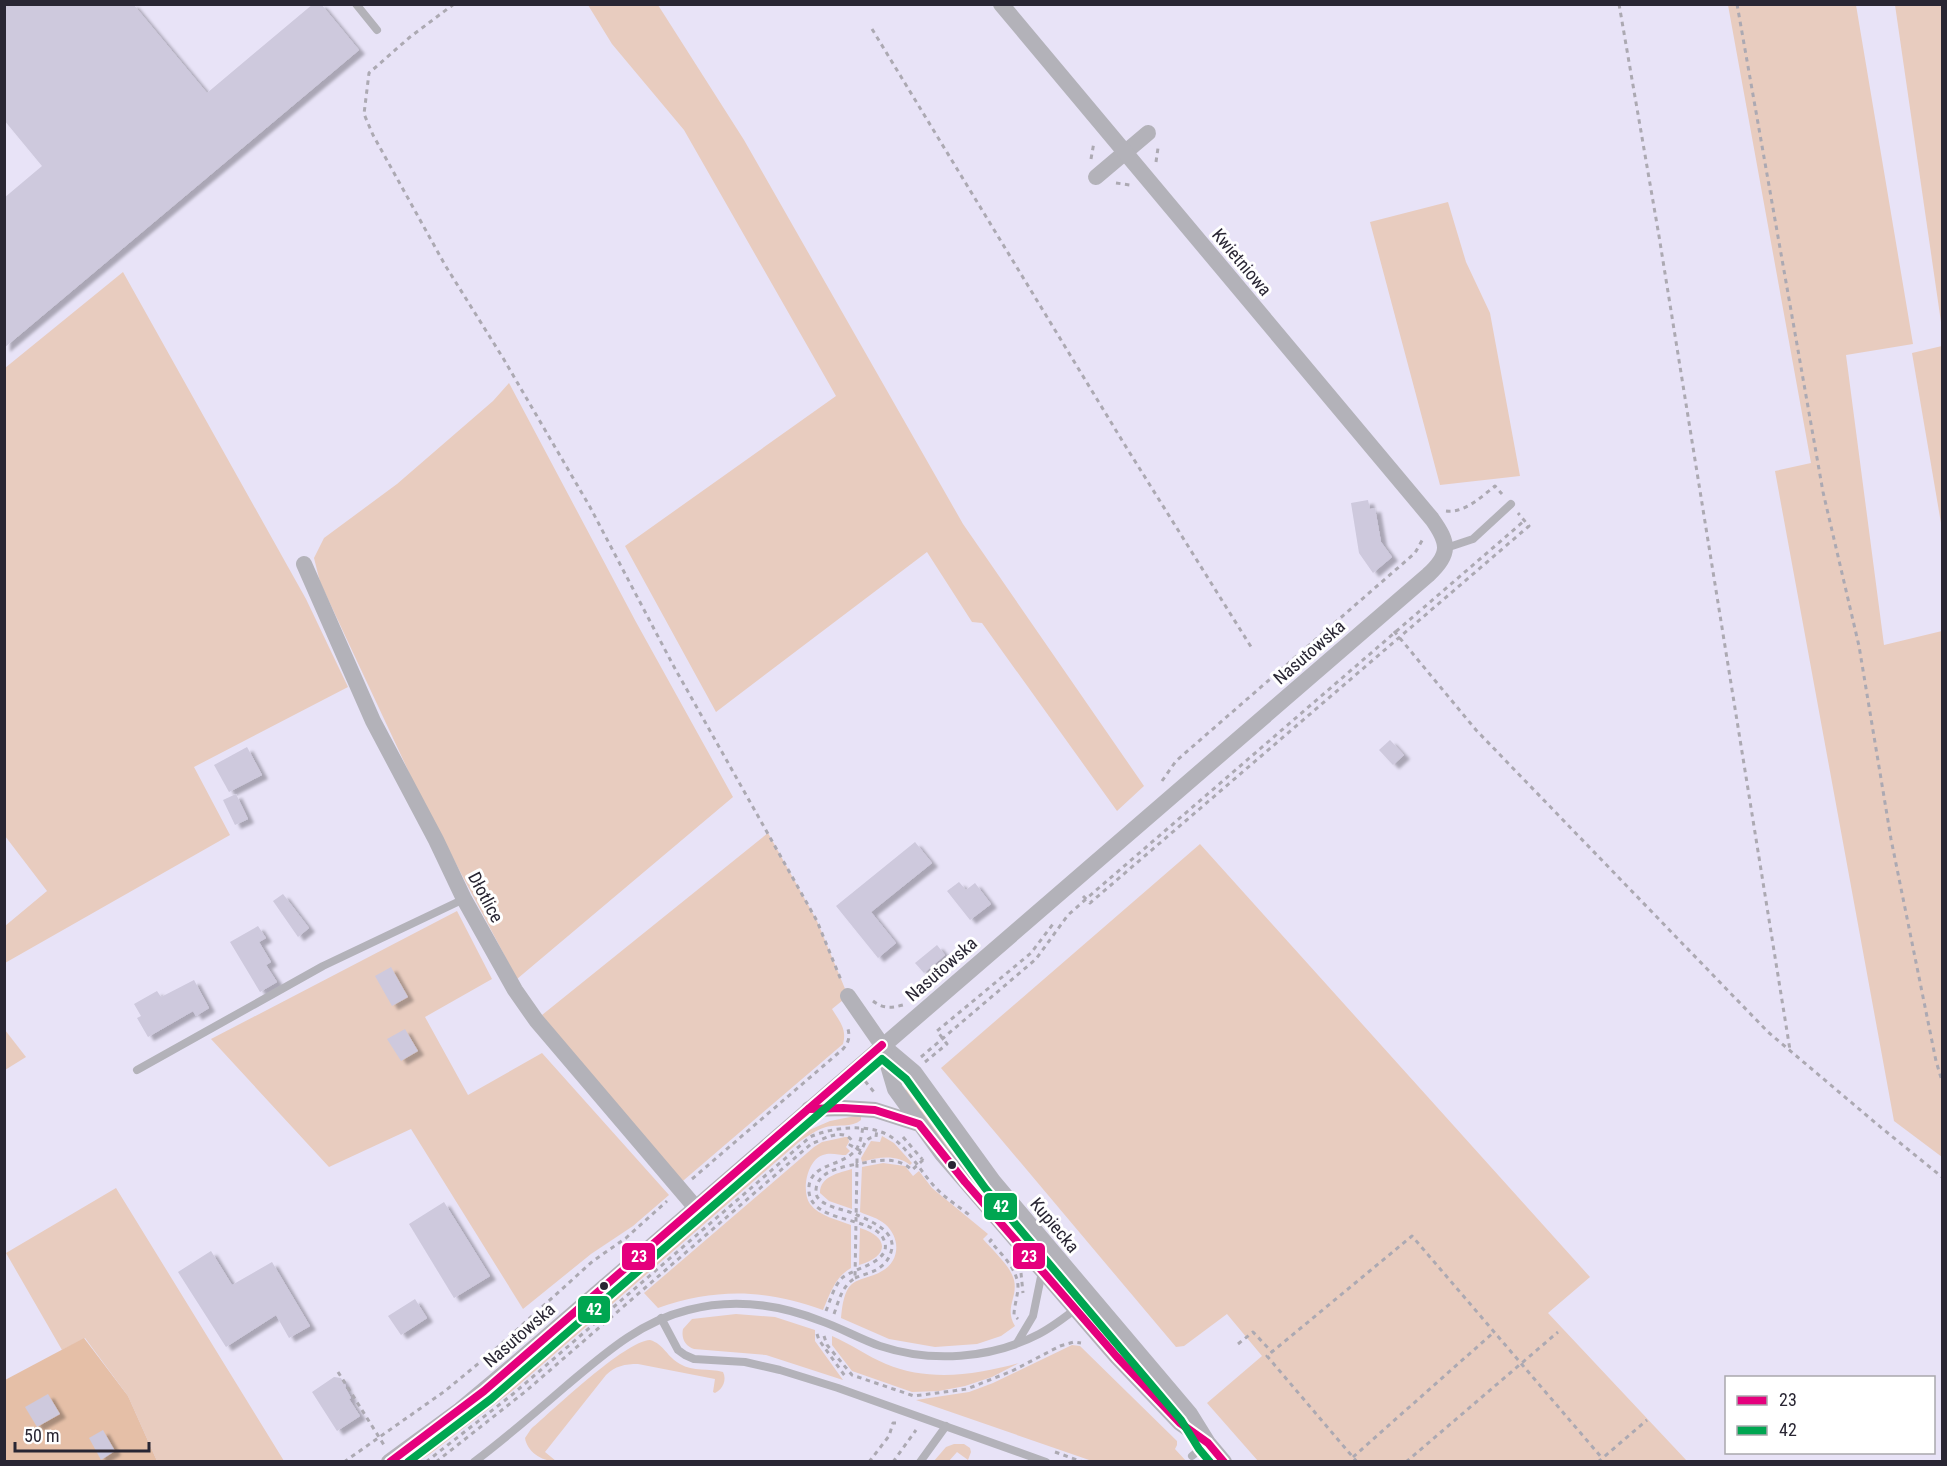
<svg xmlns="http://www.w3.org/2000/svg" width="1947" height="1466" font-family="'Roboto Condensed',sans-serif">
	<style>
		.green { fill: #e8ccbf }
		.forest { fill: #e5bfa7 }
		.building { fill: #cec9dd; filter: url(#shadow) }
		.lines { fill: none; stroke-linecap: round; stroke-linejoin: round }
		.path { stroke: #aca9b2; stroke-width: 3; stroke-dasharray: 4.5 4.5; stroke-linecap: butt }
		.lane { stroke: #b3b2b9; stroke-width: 8 }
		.street { stroke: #b3b2b9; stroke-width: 16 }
		.bus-1-casing { stroke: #fff; stroke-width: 12 }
		.bus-2-casing { stroke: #fff; stroke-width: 12 }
		.bus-1 { stroke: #e5007d; stroke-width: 8 }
		.bus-2 { stroke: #00a651; stroke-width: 8 }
		.bus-dot { fill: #292633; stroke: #fff; stroke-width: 2 }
		.labels { text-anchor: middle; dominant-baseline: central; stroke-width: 6; stroke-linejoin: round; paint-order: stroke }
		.street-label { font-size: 18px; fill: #292633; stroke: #fff }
		.line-badge { stroke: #fff; stroke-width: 2 }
		.badge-label { font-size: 16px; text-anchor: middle; font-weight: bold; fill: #fff }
	</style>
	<defs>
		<filter id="shadow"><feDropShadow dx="6" dy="4" stdDeviation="1.5" flood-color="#0004"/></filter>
	</defs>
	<rect width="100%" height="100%" fill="#e8e3f7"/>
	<!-- green -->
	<g class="green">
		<path d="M588,5H658L744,140L963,524L1144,786L1117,811L982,623L972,622L927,552L716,712L625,546L836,396L684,130L612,44Z"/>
		<path d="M1728,5H1856L1913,344L1846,355L1884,645L1942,631V1157L1894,1121L1775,471L1811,463Z"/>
		<path d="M1895,5H1942V329Z"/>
		<path d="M1448,202L1466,262L1490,313L1520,476L1440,485L1370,222Z"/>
		<path d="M123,272L306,599L348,687L194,767L230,835L5,963V926L47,891L5,836V368Z"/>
		<path d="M1942,346V529L1912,353Z"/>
		<path d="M509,383L636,622L733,797L517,979L421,798L320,582L314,558L324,538L397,484L493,401Z"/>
		<path d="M768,833L817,921L848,996L832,1009C840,1022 847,1029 843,1044L677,1186L542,1015Z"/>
		<path d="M1200,844L1590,1277L1548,1313L1687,1461H1258L1207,1403L1262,1356L1227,1314L1184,1346L1176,1347L941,1068Z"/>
		<path d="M457,911L492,979L425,1017L468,1095L542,1053L669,1195L633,1226L591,1254L523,1309L411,1129L329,1167L211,1039Z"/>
		<path d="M5,1030L26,1057L5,1070Z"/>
		<path d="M913,1084L989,1192L1065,1282L1071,1292L954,1157L904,1091Z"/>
		<path d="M855,1116H861V1120C852,1128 837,1124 826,1127C816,1130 808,1136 799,1142L512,1391L430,1454L419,1461L412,1462L485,1407L807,1131L830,1121Z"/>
		<path d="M882,1136L894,1143L912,1163L910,1165C897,1154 878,1157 862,1162L861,1158L871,1141L880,1142Z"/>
		<path d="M845,1137H848L849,1142L846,1147L850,1151L846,1155C839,1155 830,1152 823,1155C807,1160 801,1191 810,1204C819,1216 838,1220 851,1225V1268C835,1277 830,1294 823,1310C765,1289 716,1288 658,1308L644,1293L814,1147L822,1142Z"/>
		<path d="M883,1163L905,1166L913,1176L919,1171L932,1188L988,1234L983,1239C993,1251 1010,1265 1014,1280C1018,1298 1004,1308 1015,1326L1001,1336L977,1344L935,1347L889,1339L841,1318C842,1308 843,1296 849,1287C857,1277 872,1278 882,1271C900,1261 901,1238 885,1224C878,1218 869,1216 860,1212L862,1167Z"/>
		<path d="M852,1169V1209L829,1201L820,1193C820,1176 839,1173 852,1169Z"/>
		<path d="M116,1188L284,1461H157L128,1396L85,1338L62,1350L6,1253Z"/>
		<path d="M860,1228C889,1237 890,1256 859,1265Z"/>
		<path d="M736,1314L775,1317L815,1330V1341L843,1380L766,1355L694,1349C685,1346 681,1338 683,1329L692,1319Z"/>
		<path d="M832,1336C851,1344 867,1356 886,1364C929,1382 976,1375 1019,1363L992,1377L965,1386L939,1391L912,1392L852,1371L832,1345Z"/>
		<path d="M650,1340C664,1344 667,1357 680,1364C693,1372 709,1368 723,1372C727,1380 723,1389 715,1393L713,1392L715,1379L638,1364C625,1364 615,1366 606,1375L545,1452L556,1461C543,1462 527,1452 525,1438L531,1429C553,1410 625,1341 650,1340Z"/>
		<path d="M1072,1345L1080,1346L1177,1441V1445L1175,1449L1186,1461H1092L916,1400L969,1392L993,1383Z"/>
		<path d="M954,1444H964L970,1448L971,1452L968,1460L957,1452L949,1461H934L946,1447Z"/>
	</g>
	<!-- forest -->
	<path class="forest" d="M84,1338L128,1396L157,1461L5,1462V1380Z"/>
	<!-- building -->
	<g class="building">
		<path d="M4,4H133L207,93L313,4H321L359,50L4,348V198L42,166L4,120Z"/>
		<path d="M1368,500L1370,509L1375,508L1381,542L1392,557L1373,573L1359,553L1351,503Z"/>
		<path d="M1390,740L1404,755L1393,765L1379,750Z"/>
		<path d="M247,747L262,775L229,792L214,765Z"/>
		<path d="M236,794L248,819L235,825L223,800Z"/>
		<path d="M915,842L932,863L871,912L896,943L878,958L836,906Z"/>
		<path d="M959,882L966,890L975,883L991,904L970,920L947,891Z"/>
		<path d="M283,894L309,928L298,937L273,901Z"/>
		<path d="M258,926L266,938L259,942L271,962L266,965L277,982L260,992L230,942Z"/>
		<path d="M937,945L945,955L924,973L915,963Z"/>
		<path d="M391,967L408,997L392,1006L375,976Z"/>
		<path d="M194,980L209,1008L196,1016L193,1011L148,1037L137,1018L141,1016L134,1004L157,991L161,997Z"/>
		<path d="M405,1029L418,1051L401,1061L387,1039Z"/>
		<path d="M444,1202L490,1276L454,1298L409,1224Z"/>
		<path d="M211,1251L232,1285L272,1262L310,1326L289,1338L276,1315L226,1347L178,1272Z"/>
		<path d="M415,1299L427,1318L401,1335L388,1316Z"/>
		<path d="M334,1377L341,1378L346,1386L345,1387L351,1398L349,1399L360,1416L337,1431L312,1392Z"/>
		<path d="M48,1394L60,1414L37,1427L25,1407Z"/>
		<path d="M103,1430L115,1451L101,1460L89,1438Z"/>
	</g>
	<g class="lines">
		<!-- path -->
		<g class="path">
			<path d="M454,4L410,37L369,73L364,114L373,135L445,265L503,358L590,507L673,665L817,921L841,980"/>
			<path d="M1619,4L1659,236L1790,1050"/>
			<path d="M1737,4L1823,492L1859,646L1891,839L1936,1061L1942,1081"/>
			<path d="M872,29L1123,442L1253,650"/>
			<path d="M1091,159L1094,142"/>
			<path d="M1156,162L1158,148"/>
			<path d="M1116,183L1130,185"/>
			<path d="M1446,511C1465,513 1481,497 1495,486L1502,494"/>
			<path d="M1394,631L1476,730L1768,1032L1878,1125L1942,1177"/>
			<path d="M1162,781L1176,761L1415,553L1424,537"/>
			<path d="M1083,896L1090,903L1529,526L1518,513"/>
			<path d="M873,1001C883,1009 892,1008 903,1005"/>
			<path d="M921,1057L1036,959L1068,915L1086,899L1524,521"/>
			<path d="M925,1062L947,1044L937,1031L1031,953L1053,924"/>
			<path d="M865,1081L874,1092"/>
			<path d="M903,1137L922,1159"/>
			<path d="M692,1179L843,1049C849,1042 850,1037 848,1029"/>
			<path d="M992,1239L990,1241C1001,1254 1017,1268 1018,1286C1018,1296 1014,1306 1014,1315L1018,1319"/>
			<path d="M1021,1273L1023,1293"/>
			<path d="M855,1278C862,1275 870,1273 876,1270C883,1266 889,1260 891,1252C898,1232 871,1221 857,1215C847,1210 835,1209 826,1204C820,1201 815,1197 816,1190C817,1171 842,1167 857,1164V1158L861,1151"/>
			<path d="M826,1311C830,1301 834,1286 842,1278C853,1268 896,1262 883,1238C871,1215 805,1224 809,1186C812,1162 845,1167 857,1148C861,1141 862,1133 863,1126"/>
			<path d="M834,1314C839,1300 842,1286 855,1278L857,1164C876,1161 896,1155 912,1170L923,1160L925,1162"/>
			<path d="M817,1334L819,1340L845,1376"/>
			<path d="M824,1336L827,1345L852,1375L914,1396L967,1389L1012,1371L1060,1346L1074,1342L1081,1343"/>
			<path d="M1238,1344L1253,1332L1272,1352"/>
			<path d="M338,1372L384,1445"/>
			<path d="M1055,1452L1083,1462"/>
			<path d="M1353,1457L1494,1332"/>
			<path d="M344,1462L445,1391L490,1354L593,1261L626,1238L667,1201"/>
			<path d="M426,1462L513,1394L810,1137C832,1127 873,1122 894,1139C912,1153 923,1176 939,1191C949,1201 961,1208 972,1217"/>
			<path d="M436,1462L526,1391L811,1144C824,1139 843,1127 852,1141L850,1145L861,1151C865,1143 866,1137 876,1137L877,1129"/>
			<path d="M869,1462L889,1436L893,1423H896"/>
			<path d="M893,1462L916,1430"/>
			<path d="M1357,1462L1267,1356L1412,1236L1602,1458"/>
			<path d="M1406,1462L1558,1332"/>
			<path d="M1598,1462L1647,1420"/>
		</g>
		<!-- lane -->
		<g class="lane">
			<path d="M356,4L377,30"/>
			<path d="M1446,548L1473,539L1511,504"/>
			<path d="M137,1070L323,966L464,899"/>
			<path d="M661,1318L678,1350L685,1355L694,1359L745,1362L780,1370L838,1388L1046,1462"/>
			<path d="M1017,1343L1033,1316L1042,1272"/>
			<path d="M1192,1456L1208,1443"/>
			<path d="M474,1462C506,1438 536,1412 566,1386C603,1355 639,1322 688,1310C733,1298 778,1304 821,1321C841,1328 860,1339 880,1346C931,1363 991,1359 1039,1334C1058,1324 1074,1310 1091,1297"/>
			<path d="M920,1462L946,1426"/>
		</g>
		<!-- street -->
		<g class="street">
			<path d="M1096,177L1148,133"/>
			<path d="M304,564L373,721L436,840L464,899L515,990L536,1020L696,1208"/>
			<path d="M848,996L882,1045L914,1072L993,1181L1190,1414L1208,1443L1224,1462"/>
			<path d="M882,1045L895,1089L942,1154L1117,1357L1180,1423L1200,1437"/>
			<path d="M809,1109L843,1108L875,1110L919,1124"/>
			<path d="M389,1462L460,1410L515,1364L1428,575C1451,554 1449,543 1432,519L1001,4"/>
		</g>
		<!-- bus-1 casing -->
		<g class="bus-1-casing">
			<g id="bus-1">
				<path d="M809,1109L843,1108L875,1110L919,1124L965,1182L1117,1357L1180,1423L1208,1443L1224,1462"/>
				<path d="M390,1462L484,1391L882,1045"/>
			</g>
		</g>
		<!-- bus-2 casing -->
		<g class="bus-2-casing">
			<path id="bus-2" d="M408,1462L491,1399L882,1059L906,1079L985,1188L1181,1420L1199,1449L1210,1462"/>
		</g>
		<!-- bus-1 -->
		<use href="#bus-1" class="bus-1"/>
		<!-- bus-2 -->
		<use href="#bus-2" class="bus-2"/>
	</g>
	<!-- markers -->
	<g class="bus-dot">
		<circle cx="952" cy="1165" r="5"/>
		<circle cx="604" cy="1286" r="5"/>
	</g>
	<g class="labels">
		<!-- street labels -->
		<g class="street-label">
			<text transform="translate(1242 262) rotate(50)">Kwietniowa</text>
			<text transform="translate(1309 652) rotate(-41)">Nasutowska</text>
			<text transform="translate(486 897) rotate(62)">Dłotlice</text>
			<text transform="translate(941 969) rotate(-41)">Nasutowska</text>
			<text transform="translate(1055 1225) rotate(50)">Kupiecka</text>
			<text transform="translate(519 1335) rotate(-41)">Nasutowska</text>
		</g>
	</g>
	<g class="line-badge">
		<rect x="983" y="1192" width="35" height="29" rx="6" fill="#00a651"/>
		<rect x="1012" y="1242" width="34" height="28" rx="6" fill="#e5007d"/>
		<rect x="621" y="1242" width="35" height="29" rx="6" fill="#e5007d"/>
		<rect x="577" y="1295" width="34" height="29" rx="6" fill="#00a651"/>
	</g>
	<g class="badge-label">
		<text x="1001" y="1212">42</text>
		<text x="1029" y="1262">23</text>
		<text x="639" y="1262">23</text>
		<text x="594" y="1315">42</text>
	</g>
	<!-- border -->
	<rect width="1947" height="1466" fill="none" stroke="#292633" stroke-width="12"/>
	<!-- legend -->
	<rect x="1725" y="1376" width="210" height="78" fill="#ffffff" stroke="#a9a8ad" stroke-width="1.5"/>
	<rect x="1737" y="1396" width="30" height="9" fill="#e5007d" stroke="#a9a8ad" stroke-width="1.5"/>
	<text x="1779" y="1406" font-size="18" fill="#292633">23</text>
	<rect x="1737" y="1426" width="30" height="9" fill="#00a651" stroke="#a9a8ad" stroke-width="1.5"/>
	<text x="1779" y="1436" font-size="18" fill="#292633">42</text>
	<!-- scale -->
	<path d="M15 1442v9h134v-9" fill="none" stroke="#292633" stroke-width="3"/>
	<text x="24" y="1442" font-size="18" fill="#292633" stroke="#ffffff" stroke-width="4.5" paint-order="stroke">50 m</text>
</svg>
